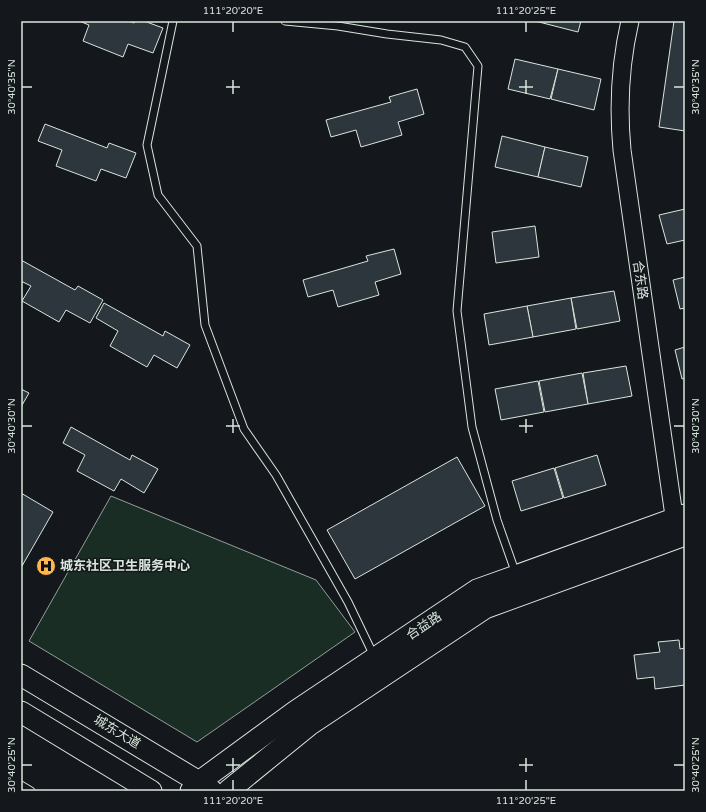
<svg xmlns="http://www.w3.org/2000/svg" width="706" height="812" font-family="'Varela Round','Noto Sans SC',sans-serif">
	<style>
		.green { fill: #1a2d24; stroke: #939e99 }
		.building { fill: #2c363c; stroke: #d8e6dc }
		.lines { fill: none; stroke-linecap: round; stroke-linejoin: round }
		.service-casing { stroke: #d8e6dc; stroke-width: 9 }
		.tertiary-casing { stroke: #d8e6dc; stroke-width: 19 }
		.primary-casing { stroke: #d8e6dc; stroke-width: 23 }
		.service { stroke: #14181c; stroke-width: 7 }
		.tertiary { stroke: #14181c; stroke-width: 17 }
		.primary { stroke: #14181c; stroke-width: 21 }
		.ticks { fill: none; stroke: #d8e6dc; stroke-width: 1.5 }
		.labels { text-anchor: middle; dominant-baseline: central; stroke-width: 3; stroke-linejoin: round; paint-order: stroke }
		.street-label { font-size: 13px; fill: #d8e6dc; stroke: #14181c }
		.poi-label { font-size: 13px; font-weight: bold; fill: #d8e6dc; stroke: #14181c; text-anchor: start }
		.neatline { fill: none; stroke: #d8e6dc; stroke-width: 1.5 }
		.ticks-label { font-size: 10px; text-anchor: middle; fill: #d8e6dc }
	</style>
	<rect width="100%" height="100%" fill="#14181c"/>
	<!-- green -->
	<path class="green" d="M111,496L316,580L355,632L197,742L29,641Z"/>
	<!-- building -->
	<g class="building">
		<path d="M79,21H129L134,23L135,21H144L163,28L153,53L128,44L123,57L83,41L89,25Z"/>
		<path d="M535,21H581L578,32Z"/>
		<path d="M674,21H685V131L659,127Z"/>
		<path d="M515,59L558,69L550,99L508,89Z"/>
		<path d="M558,69L601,79L594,110L551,99Z"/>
		<path d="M417,89L424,114L398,122L402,135L361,147L356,130L331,137L326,120L391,102L389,97Z"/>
		<path d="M45,124L107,148L109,143L136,153L126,178L101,169L96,181L56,166L62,150L38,141Z"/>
		<path d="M502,136L545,147L538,177L495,167Z"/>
		<path d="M545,147L588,157L581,187L538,177Z"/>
		<path d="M685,209V240L667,244L659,215Z"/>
		<path d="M535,226L539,257L496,263L492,232Z"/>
		<path d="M394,249L401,274L375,282L379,295L338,307L333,290L308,297L303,280L368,261L366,256Z"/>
		<path d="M21,260L75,290L78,286L103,300L90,323L66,310L59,322L22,301L31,286L21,281Z"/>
		<path d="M685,277V308L680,309L673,280Z"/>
		<path d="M614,291L620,321L577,329L571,298Z"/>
		<path d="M571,298L576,329L533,337L527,306Z"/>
		<path d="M104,303L163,336L165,331L190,345L177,368L154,355L147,367L110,346L118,331L96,318Z"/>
		<path d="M527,306L533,337L489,345L484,314Z"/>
		<path d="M685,347V378L682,379L675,350Z"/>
		<path d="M626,366L632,396L588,404L583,373Z"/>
		<path d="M582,373L588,404L545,412L539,381Z"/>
		<path d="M538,381L544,412L501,420L495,389Z"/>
		<path d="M21,389L29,393L21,407Z"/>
		<path d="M71,427L130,460L132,455L158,469L144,493L121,479L114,491L77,471L85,455L63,443Z"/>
		<path d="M597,455L606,485L564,498L555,468Z"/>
		<path d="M457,457L485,506L355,579L327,530Z"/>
		<path d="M554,468L563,498L521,511L512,481Z"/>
		<path d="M21,493L53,512L22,566L21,565Z"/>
		<path d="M679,640L680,649L685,648V685L655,689L654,677L637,679L634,655L660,652L658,642Z"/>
	</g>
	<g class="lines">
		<!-- service casing -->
		<g class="service-casing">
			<g id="service">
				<path d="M173,21L147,145L158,195L197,246L205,325L244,429L276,475L348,602L374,656"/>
				<path d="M285,21L338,26L387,34L441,40L465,47L478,66L457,311L472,427L497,520L516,574"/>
				<path d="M21,785L31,791"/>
			</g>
		</g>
		<!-- tertiary casing -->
		<g class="tertiary-casing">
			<path id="tertiary" d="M630,21C620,64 618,107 622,150L676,530"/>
		</g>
		<!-- primary casing -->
		<g class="primary-casing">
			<g id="primary">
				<path d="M21,675L199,782L212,791"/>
				<path d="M21,712L151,791"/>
				<path d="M191,791L199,782L296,711L477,590L685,515"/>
				<path d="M228,791L309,725L485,608L685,535"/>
			</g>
		</g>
		<!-- service -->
		<use href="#service" class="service"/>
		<!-- tertiary -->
		<use href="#tertiary" class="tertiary"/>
		<!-- primary -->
		<use href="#primary" class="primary"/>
	</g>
	<!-- ticks -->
	<path class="ticks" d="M233,22V32M526,22V32M233,80V94M526,80V94M22,87H32M226,87H240M519,87H533M674,87H684M233,419V433M526,419V433M22,426H32M226,426H240M519,426H533M674,426H684M233,758V772M526,758V772M22,765H32M226,765H240M519,765H533M674,765H684M233,780V790M526,780V790"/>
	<!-- icons -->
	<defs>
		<g id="hospital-disc" transform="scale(1)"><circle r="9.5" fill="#ffb74d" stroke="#14181c"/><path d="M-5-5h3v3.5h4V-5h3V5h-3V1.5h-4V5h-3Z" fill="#111"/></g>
	</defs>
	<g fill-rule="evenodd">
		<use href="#hospital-disc" x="46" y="566"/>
	</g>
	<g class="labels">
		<!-- street labels -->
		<g class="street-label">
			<text transform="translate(640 280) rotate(82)">合东路</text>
			<text transform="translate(424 626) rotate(-34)">合益路</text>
			<text transform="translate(117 732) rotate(31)">城东大道</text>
		</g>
		<!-- poi labels -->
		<g class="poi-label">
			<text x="60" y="566">城东社区卫生服务中心</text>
		</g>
	</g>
	<!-- border -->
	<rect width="706" height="812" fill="none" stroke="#14181c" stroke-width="44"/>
	<rect x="22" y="22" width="662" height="768" class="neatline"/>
	<g class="ticks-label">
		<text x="233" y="14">111°20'20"E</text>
		<text x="526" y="14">111°20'25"E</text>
		<text transform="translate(11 87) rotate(-90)" y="4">30°40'35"N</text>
		<text transform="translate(695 87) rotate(-90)" y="4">30°40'35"N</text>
		<text transform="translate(11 426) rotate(-90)" y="4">30°40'30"N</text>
		<text transform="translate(695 426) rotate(-90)" y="4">30°40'30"N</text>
		<text transform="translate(11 765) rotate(-90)" y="4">30°40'25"N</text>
		<text transform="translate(695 765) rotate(-90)" y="4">30°40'25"N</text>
		<text x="233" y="804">111°20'20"E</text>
		<text x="526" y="804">111°20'25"E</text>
	</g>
</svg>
